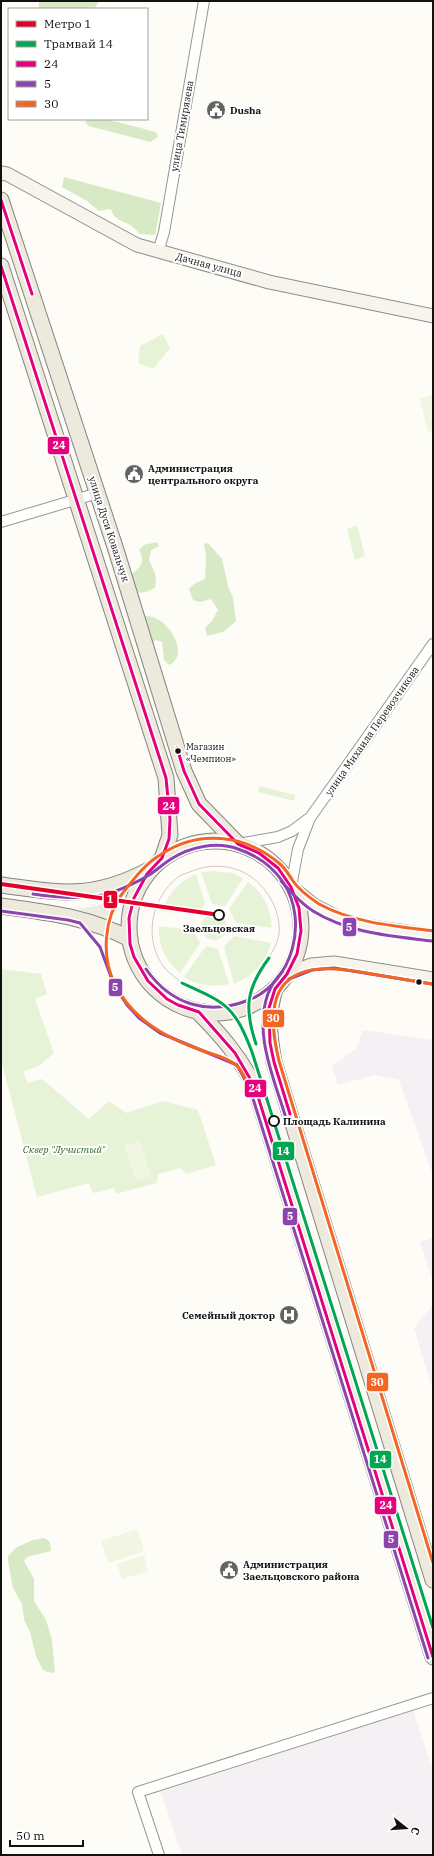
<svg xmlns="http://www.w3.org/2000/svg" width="434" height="1856" font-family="'IBM Plex Serif',serif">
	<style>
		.industrial { fill: #f5f0f3 }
		.green { fill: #e7f3d7 }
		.forest { fill: #d8eac5 }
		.pitch { fill: #f0f6e1 }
		.plaza { fill: #edebe2 }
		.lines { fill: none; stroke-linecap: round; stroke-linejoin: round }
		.street-casing { stroke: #979795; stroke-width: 12 }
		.secondary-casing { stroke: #8e8d8b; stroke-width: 15 }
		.primary-casing { stroke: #858482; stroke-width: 17 }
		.street { stroke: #fffffe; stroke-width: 10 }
		.secondary { stroke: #f6f4eb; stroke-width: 13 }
		.primary { stroke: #ede9dc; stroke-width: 15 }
		.tram { stroke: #d9c6c7; stroke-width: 1 }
		.bus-1-casing { stroke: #fff; stroke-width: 6 }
		.bus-2-casing { stroke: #fff; stroke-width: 6 }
		.bus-3-casing { stroke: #fff; stroke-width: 6 }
		.bus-1 { stroke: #e5007d; stroke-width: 3 }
		.bus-2 { stroke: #8e44ad; stroke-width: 3 }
		.bus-3 { stroke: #f26522; stroke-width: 3 }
		.tram-1-casing { stroke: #fff; stroke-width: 6 }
		.tram-1 { stroke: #00a651; stroke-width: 3 }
		.metro-1-casing { stroke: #fff; stroke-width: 7 }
		.metro-1 { stroke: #e4002b; stroke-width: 4 }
		.bus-dot { fill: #111; stroke: #fff; stroke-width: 1.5 }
		.stop-dot { fill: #fff; stroke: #111; stroke-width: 2 }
		.labels { text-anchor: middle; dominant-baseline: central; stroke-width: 4; stroke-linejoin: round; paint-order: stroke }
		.bus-label { font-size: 9px; fill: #111; stroke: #fff; text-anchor: start }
		.poi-label { font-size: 10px; font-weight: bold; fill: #111; stroke: #fff; text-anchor: start }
		.street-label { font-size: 10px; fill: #111; stroke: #fff }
		.stop-label { font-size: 10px; font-weight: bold; fill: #111; stroke: #fff }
		.park-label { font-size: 10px; font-style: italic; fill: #2f6b1f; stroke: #fff }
		.line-badge { stroke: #fff; stroke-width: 1.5 }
		.badge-label { font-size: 11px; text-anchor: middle; font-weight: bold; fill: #fff }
	</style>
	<rect width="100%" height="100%" fill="#fdfcf7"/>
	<!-- industrial -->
	<g class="industrial">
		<path d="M363,1030L433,1040V1175L399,1080L375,1075L338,1085L332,1066L357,1048Z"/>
		<path d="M433,1238V1283L420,1242Z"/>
		<path d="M433,1304V1391L414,1328Z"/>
		<path d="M413,1710L433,1771V1855H182L161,1792Z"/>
	</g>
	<!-- green -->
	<g class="green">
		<path d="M163,334L170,348L153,369L138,363L140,346Z"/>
		<path d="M357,525L365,556L355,560L347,529Z"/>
		<path d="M259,786L295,795L294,801L258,792Z"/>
		<path d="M212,871L233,873L243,878L225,906L212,904L201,872Z"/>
		<path d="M196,874L205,904L195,915L161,911C169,894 179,881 196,874Z"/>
		<path d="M248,882C265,895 270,908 272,928L236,923L229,909Z"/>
		<circle cx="214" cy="927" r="13"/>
		<path d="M159,926L193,930L200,943L180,973C165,960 158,946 159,926Z"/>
		<path d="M234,936L271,943C265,964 254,975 234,984L224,946Z"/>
		<path d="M206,946L218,949L229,984C214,987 198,986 184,977Z"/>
		<path d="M1,969L41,974L47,994L35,999L54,1053L40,1065L23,1072L28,1083L42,1079L89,1119L109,1101L126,1113L163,1101L198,1110L216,1165L186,1174L181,1168L158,1174L157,1183L116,1194L114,1188L93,1193L89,1183L37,1197L1,1060Z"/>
	</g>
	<!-- forest -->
	<g class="forest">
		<path d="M39,1H99L94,9H39Z"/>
		<path d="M87,119H106L156,132L158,137L150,142L89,126L85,122Z"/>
		<path d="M64,177L161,203L155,235L139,234C137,231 134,227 130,225C121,220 114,220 111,209L99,211L87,201L62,187Z"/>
		<path d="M157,542L159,546L151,550L149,560C154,571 158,576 155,588C148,591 141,595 134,591L129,575C140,570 146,561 139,550L144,545Z"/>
		<path d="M208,543L222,559L228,586L233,598L236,621L223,632L207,636L205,628L212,621L218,610L211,599L200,602L193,600L189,589L194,584L205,579L206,556L204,544Z"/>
		<path d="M146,616C169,616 191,656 169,665L164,660L162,642L156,640L153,642H149L141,618Z"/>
		<path d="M44,1538L50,1542L51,1551L27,1557L24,1561L34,1579V1601L46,1620L52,1640L55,1672L51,1673L43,1670L36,1656L30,1632L24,1620L22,1604L13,1588L8,1562V1556L17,1547L33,1540Z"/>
	</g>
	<!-- pitch -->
	<g class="pitch">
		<path d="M433,395V431L428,433L420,398Z"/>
		<path d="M140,1141L151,1176L136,1181L124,1146Z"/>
		<path d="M137,1529L144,1551L108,1563L101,1541Z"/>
		<path d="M144,1555L148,1571L122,1579L117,1564Z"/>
	</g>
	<!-- plaza -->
	<path class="plaza" d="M113,903L109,922L78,909Z"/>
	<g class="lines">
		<!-- street casing -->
		<g class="street-casing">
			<g id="street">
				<path d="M158,252L164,232L204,1"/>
				<path d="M1,522L98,493"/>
				<path d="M238,844L278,837L292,831L308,819"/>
				<path d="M291,887L298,849L310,818L433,644"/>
				<path d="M159,1855L138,1792L433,1698"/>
			</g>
		</g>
		<!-- secondary casing -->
		<g class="secondary-casing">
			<g id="secondary">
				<path d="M1,173L7,174L137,245L269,282L433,316"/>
				<path d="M291,887L315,906L351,924L433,936"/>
				<path d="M287,974L311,965L334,963L433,979"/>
			</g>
		</g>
		<!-- primary casing -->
		<g class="primary-casing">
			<g id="primary">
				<path d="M1,200L116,550L184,771L199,804L238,844"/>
				<path d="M1,266L166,778L170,835L162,859"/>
				<circle cx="215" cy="927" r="86"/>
				<path d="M1,885C62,893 92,900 149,870"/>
				<path d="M1,906C49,913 86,916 130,939"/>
				<path d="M275,989C267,1017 269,1034 274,1062L433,1580"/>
				<path d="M198,1012C221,1035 240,1057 255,1087L433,1657"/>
			</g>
		</g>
		<!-- street -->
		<use href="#street" class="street"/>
		<!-- secondary -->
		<use href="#secondary" class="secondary"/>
		<!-- primary -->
		<use href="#primary" class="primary"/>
		<!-- tram -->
		<path class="tram" d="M182,983C176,978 169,973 164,967C143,939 151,898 178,877C182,874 188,873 192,871C220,860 250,868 267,893C276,905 282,924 278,939C276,946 272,952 269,958"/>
		<!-- bus-1 casing -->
		<g class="bus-1-casing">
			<g id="bus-1">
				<path d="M1,200L32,294"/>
				<path d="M1,266L166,778L170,819L169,839L162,858L147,874L134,898L129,918L130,944L134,957L148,981L167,999L178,1005L199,1012L235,1053L255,1087L433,1657"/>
				<path d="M177,748L184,771L199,804L238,844L259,853L278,868L291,887L299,908L301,931L297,954L287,974L275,989L269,1008L270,1043L274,1062L290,1114"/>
			</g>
		</g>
		<!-- bus-2 casing -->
		<g class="bus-2-casing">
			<g id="bus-2">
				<path d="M281,881C291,892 300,903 313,911C348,933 392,936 432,941"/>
				<path d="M33,894C59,898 86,900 111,893C124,888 138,882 149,875C157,870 163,864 171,859C190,847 216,841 238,849C256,855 272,866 283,882C309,921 293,982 249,1000C208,1016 171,1005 146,969"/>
				<path d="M1,911L68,920L80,923L100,947L114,985L127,1005L139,1018L160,1033L237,1065L250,1089L428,1658"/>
				<path d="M282,972C278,977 274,981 271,987C251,1027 273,1076 285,1115"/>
				<path d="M289,979L312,970L334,968L432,984"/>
			</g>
		</g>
		<!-- bus-3 casing -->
		<g class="bus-3-casing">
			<g id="bus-3">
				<path d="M432,984C414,981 396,978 378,975C348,970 297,958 279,992C269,1012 274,1040 279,1061L433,1563"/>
				<path d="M251,1089C246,1081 243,1071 236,1065C225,1056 210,1054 198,1049C164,1037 131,1018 115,984C101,957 104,918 122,894C133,880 145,864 160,855C198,829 245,834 280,864C285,868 289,875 293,881C299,890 310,898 319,904C354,923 394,926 433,931"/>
			</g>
		</g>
		<!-- bus-1 -->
		<use href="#bus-1" class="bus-1"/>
		<!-- bus-2 -->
		<use href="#bus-2" class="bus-2"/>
		<!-- bus-3 -->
		<use href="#bus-3" class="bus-3"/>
		<!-- tram-1 casing -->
		<g class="tram-1-casing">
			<g id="tram-1">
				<path d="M182,983C226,1003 234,1005 252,1052L433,1628"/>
				<path d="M256,1044C244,1008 246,989 269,958"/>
			</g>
		</g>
		<!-- tram-1 -->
		<use href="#tram-1" class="tram-1"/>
		<!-- metro-1 casing -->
		<g class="metro-1-casing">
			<path id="metro-1" d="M1,884L220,915"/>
		</g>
		<!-- metro-1 -->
		<use href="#metro-1" class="metro-1"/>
	</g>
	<!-- icons -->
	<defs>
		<g id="civic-disc" transform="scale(1)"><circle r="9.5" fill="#646362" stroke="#fff"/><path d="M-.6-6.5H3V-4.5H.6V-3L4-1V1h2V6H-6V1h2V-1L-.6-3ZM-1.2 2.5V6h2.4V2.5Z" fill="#fff"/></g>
		<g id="hospital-disc" transform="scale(1)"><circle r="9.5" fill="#646362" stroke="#fff"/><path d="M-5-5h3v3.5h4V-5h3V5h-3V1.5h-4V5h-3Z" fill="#fff"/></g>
	</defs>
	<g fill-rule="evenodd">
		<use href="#civic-disc" x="216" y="110"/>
		<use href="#civic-disc" x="134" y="474"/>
		<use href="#hospital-disc" x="289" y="1315"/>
		<use href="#civic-disc" x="229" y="1570"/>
	</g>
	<!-- markers -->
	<g class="bus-dot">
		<circle cx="178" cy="751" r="3.5"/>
		<circle cx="419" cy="982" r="3.5"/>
	</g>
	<g class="stop-dot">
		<circle cx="219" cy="915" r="5"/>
		<circle cx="274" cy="1121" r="5"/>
	</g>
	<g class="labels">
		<!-- bus labels -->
		<g class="bus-label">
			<text x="186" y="746">Магазин<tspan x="186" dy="12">«Чемпион»</tspan></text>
		</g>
		<!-- poi labels -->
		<g class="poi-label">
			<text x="230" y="110">Dusha</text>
			<text x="148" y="468">Администрация<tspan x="148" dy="12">центрального округа</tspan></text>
			<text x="275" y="1315" text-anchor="end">Семейный доктор</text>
			<text x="243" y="1564">Администрация<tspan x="243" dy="12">Заельцовского района</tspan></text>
		</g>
		<!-- street labels -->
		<g class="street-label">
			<text transform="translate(182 126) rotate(-80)">улица Тимирязева</text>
			<text transform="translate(209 265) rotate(15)">Дачная улица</text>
			<text transform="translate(109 529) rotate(72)">улица Дуси Ковальчук</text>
			<text transform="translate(372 731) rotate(-55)">улица Михаила Перевозчикова</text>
		</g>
		<!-- stop labels -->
		<g class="stop-label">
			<text x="219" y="928">Заельцовская</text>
			<text x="283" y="1121" text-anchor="start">Площадь Калинина</text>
		</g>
		<!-- park labels -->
		<g class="park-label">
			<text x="64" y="1149">Сквер "Лучистый"</text>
		</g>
	</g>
	<g class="line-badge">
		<rect x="47" y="436" width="23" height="19" rx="4" fill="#e5007d"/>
		<rect x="157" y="796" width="23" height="19" rx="4" fill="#e5007d"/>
		<rect x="103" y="890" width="15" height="19" rx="4" fill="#e4002b"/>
		<rect x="342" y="917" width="15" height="20" rx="4" fill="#8e44ad"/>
		<rect x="108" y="978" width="15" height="19" rx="4" fill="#8e44ad"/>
		<rect x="262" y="1009" width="23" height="19" rx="4" fill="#f26522"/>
		<rect x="244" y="1079" width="23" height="19" rx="4" fill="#e5007d"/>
		<rect x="272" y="1141" width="23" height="20" rx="4" fill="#00a651"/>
		<rect x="282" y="1207" width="16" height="19" rx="4" fill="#8e44ad"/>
		<rect x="366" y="1372" width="23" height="20" rx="4" fill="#f26522"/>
		<rect x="369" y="1450" width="23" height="19" rx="4" fill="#00a651"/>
		<rect x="374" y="1496" width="23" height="19" rx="4" fill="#e5007d"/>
		<rect x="383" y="1530" width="16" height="19" rx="4" fill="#8e44ad"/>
	</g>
	<g class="badge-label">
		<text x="59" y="449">24</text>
		<text x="169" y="810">24</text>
		<text x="110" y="903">1</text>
		<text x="349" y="931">5</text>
		<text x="115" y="991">5</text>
		<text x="273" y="1022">30</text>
		<text x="255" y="1092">24</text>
		<text x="283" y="1155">14</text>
		<text x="290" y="1220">5</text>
		<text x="377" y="1386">30</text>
		<text x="380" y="1463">14</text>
		<text x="386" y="1509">24</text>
		<text x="391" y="1543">5</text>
	</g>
	<!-- border -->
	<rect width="434" height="1856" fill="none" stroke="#111111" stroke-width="4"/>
	<!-- legend -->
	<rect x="8" y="8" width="140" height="112" fill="#ffffff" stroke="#a0a0a0"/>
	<rect x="16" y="21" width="20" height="6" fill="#e4002b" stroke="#a0a0a0"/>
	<text x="44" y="28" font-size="12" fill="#111111">Метро 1</text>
	<rect x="16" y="41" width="20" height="6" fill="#00a651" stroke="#a0a0a0"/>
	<text x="44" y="48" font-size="12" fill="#111111">Трамвай 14</text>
	<rect x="16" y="61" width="20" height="6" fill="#e5007d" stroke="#a0a0a0"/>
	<text x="44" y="68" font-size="12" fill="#111111">24</text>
	<rect x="16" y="81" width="20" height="6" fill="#8e44ad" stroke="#a0a0a0"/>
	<text x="44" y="88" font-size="12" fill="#111111">5</text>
	<rect x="16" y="101" width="20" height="6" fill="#f26522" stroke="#a0a0a0"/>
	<text x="44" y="108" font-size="12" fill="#111111">30</text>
	<!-- north arrow -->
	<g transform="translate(406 1828) rotate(107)" stroke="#ffffff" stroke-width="3" paint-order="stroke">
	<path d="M0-3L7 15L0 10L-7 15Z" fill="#111111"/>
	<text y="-6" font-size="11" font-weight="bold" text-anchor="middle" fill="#111111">С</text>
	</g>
	<!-- scale -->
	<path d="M10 1840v6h73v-6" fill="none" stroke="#111111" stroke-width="2"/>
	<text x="16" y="1840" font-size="12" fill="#111111" stroke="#ffffff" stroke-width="3" paint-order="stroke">50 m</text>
</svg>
